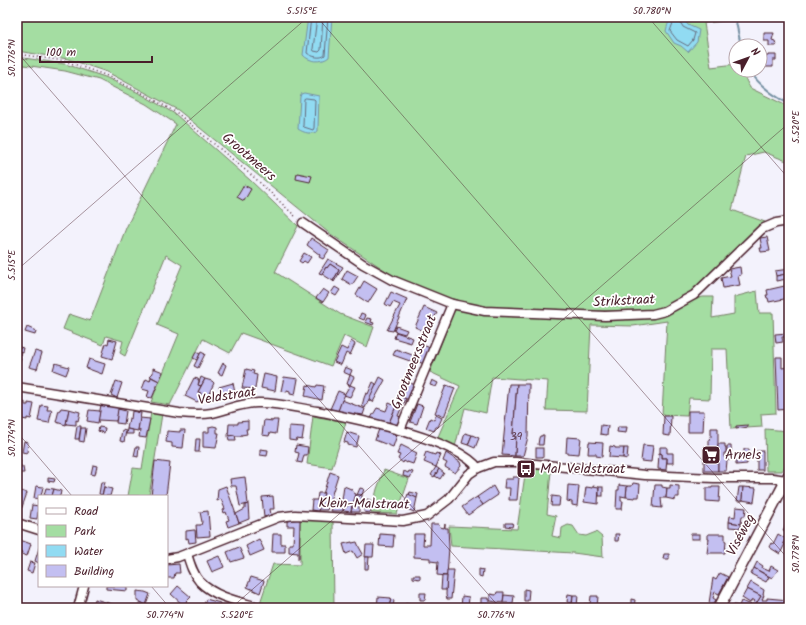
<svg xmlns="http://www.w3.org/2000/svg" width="806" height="625" font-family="Kalam,sans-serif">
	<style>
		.green { fill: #a4dda2; stroke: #777e66 }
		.water { fill: #91dbf2; stroke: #7590a2 }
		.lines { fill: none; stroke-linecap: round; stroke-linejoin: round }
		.shore { stroke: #666a7b; stroke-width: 1 }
		.stream { stroke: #7590a2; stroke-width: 2 }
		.building { fill: #c3bff1; stroke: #4a1f2b }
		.minor-casing { stroke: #4a1f2b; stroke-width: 11 }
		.major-casing { stroke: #4a1f2b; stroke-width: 13 }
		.path { stroke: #4a1f2b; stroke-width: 1.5; stroke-dasharray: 1 3; stroke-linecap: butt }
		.minor { stroke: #fff; stroke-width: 8 }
		.major { stroke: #fff; stroke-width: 10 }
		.ticks { fill: none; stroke: #4a1f2b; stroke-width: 1; stroke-opacity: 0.45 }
		.labels { text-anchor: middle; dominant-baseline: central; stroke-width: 3.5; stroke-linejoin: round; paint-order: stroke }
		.number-label { font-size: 12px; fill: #68475c }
		.street-label { font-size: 14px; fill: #4a1f2b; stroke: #fff }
		.poi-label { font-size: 14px; fill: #4a1f2b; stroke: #fff; text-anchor: start }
		.neatline { fill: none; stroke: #4a1f2b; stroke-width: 1.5 }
		.ticks-label { font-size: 10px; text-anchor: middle; fill: #4a1f2b }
	</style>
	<rect width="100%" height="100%" fill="#f3f2fc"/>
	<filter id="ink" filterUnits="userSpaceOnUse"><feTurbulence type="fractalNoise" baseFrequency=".025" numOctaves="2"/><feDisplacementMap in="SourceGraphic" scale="8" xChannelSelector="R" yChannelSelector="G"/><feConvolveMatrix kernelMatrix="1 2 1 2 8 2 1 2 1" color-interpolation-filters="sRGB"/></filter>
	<g filter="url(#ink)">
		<!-- green -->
		<g class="green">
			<path d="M17,17H734V20L704,23L711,67L736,64V70H741L750,88L789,107V162L764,152L746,156L732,210L765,222L697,290L662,309L643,311H544L483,308L451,300L392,275L329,233L178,110L107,72L68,59L17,51Z"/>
			<path d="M17,57L65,64L105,77L141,94L175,114L250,180L298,226L275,272L340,314L374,327L367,347L344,336L331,366L241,333L230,353L203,339L170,405L151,402L179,334L157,325L182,265L166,255L125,356L120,353L123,341L106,336L103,345L63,329L69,314L90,321L126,228L176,124L146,104L99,80L65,71L17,64Z"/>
			<path d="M757,291L759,313H773L776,413L761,414L762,427L731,429L727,349H711L710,399L689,398L687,416L662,415L667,321L633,326L591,325L587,411L546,410L548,381L492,377L486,413L465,408L455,447L437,439L460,386L430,372L455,308L618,319L703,297H713L712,318L734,314V297Z"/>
			<path d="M151,412L162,414L149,496H128L133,468L142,469Z"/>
			<path d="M313,416L346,422L332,468L307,464Z"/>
			<path d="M765,429L789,431V460L782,471H766Z"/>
			<path d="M526,468L551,471L547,514L556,516L552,536L561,538L562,528L568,525L573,526L579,535L586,536L596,532L602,537L603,557L573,553L451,546L449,526L517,529Z"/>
			<path d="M384,470L409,479L397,514L371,513L377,489Z"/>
			<path d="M300,519L333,521L334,608H280L260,603L273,564L300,565Z"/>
		</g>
		<!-- water -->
		<g class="water">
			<path d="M308,17H332L329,57C322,63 309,62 303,55Z"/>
			<path d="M678,17L683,19L688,25L699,30L697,42L688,52L681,46L674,43L666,31C668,23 669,18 678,17Z"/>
			<path d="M304,93L319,96L318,128V131C312,135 304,133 298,129L300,97L301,94Z"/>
		</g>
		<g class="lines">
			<!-- shore -->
			<g class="shore">
				<path d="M311,17L307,53C312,57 321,59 325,55L328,17"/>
				<path d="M317,17L313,49L314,51L319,52L321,50L323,17"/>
				<path d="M678,18L683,27L695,33L693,40L688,46L677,40L670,31L673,23Z"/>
				<path d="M306,98L314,99L315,100L314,128L313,130L304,127L303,126L304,99Z"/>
			</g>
			<!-- stream -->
			<g class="stream">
				<path d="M735,17L741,46"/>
				<path d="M749,70C758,84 774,96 789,104"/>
			</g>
		</g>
		<!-- building -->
		<g class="building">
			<path d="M764,33H774L772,40L775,41L776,46H769V41H764Z"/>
			<path d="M768,55H776V60H773V67H762V61H764L763,57L768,56Z"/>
			<path d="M297,173L312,176L310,182L296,179Z"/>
			<path d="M244,185L251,189L244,201L237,197Z"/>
			<path d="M767,237L770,251L761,252L760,248H762L760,238Z"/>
			<path d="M311,238L329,250L323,259L319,257L320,255L307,245Z"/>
			<path d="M304,253L311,257L307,263L304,261L302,263L299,261Z"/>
			<path d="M328,259L343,267L334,282L333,281L339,270L330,264L327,268L326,267L322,274L319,273Z"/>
			<path d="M330,264L339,270L333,281L322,274L326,267L327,268Z"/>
			<path d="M740,267L741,275L738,276L740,285L723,288L721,278L731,276L729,269Z"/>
			<path d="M789,269V274L776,276L775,271Z"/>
			<path d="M347,270L358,276L352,285L342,279Z"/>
			<path d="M786,274L787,279L776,281V276Z"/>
			<path d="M364,281L377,289L368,303L356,295Z"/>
			<path d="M789,285V298L769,302L768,298H767L766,295H768L767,290Z"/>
			<path d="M335,287L340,290L336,296L331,293Z"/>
			<path d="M323,289L329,293L323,302L316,298Z"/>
			<path d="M391,292L407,299L393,331L387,330L400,305L393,302L390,307L385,304Z"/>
			<path d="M424,307L437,313L434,318H433L426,332L415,327Z"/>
			<path d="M361,313L366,315L364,320L359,318Z"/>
			<path d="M367,318L372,319L371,322L374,323L373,325L365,322Z"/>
			<path d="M396,326L407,330L405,334L394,331Z"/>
			<path d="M27,327L36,331L35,335L25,332Z"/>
			<path d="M396,332L413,338L411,343L394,338Z"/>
			<path d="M788,333V337H782L783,342L776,343L775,334Z"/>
			<path d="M109,339L117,341L112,359L102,356L106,343L108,344Z"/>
			<path d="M351,341L355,344L350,355L346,353L341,365L334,362L341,347L347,350Z"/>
			<path d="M422,345L431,348L424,364L414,360L413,361H410L393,355L396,349L415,356L417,350L419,351Z"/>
			<path d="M17,346L23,348L22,352L19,351L18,352L21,353L19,358H21L18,365Z"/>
			<path d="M35,351L42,353L37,369L29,367Z"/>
			<path d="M196,352L200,354L197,360L193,358Z"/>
			<path d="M201,352L205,354L198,368L194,366Z"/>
			<path d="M776,357H782V368L789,367V409L778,410Z"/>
			<path d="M89,359L105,364L102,374L86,368Z"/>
			<path d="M55,363L69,367L66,375L53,370Z"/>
			<path d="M223,363L226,365L222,375L218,373Z"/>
			<path d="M345,367L352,370L350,375L343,372Z"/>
			<path d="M153,368L163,372L159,381L150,376L153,373Z"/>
			<path d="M246,369L254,371L253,374L257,375L255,389L242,388Z"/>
			<path d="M264,374L277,377L275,391L261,388Z"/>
			<path d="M350,375L354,377L350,385L347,384Z"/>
			<path d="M151,377L159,381L152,398L147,397L149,391L142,389L146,379L150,381Z"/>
			<path d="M201,377L205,379L201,386L198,385Z"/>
			<path d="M284,377L298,379L295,395L290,394V391L287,390V392L281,391Z"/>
			<path d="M380,377L385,380L373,402L369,400Z"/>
			<path d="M194,378L198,379L199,381L198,385L201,386L198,392L201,393L200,397V400L197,402L185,396Z"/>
			<path d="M205,379L212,381L214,383L206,400L200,397L201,393L198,392Z"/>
			<path d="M432,380L438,383L436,387L430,385Z"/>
			<path d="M116,381L122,383L117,398L111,395Z"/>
			<path d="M406,381L415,385L409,400L400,396Z"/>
			<path d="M373,382L376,384L365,408L362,406L364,398L366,393L368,394Z"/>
			<path d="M233,383L235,393L222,397L219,387Z"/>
			<path d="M509,384H517L513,435L516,436L515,456L502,455Z"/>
			<path d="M517,384H529L528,437L523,456H515L516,436L513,435Z"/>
			<path d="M307,385L316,387L317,385L324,386L322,400L305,396Z"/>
			<path d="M350,385L355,387L350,397L344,395Z"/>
			<path d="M446,385L455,388L444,417L435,413Z"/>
			<path d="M338,391L345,394L338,411L330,409Z"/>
			<path d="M400,396L406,399L404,403L398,401Z"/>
			<path d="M342,400L365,409L363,415L357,414L356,416L338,411Z"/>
			<path d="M25,402V405H28V403L34,404L31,419L27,418V420L22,419V415L18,413L20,405Z"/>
			<path d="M389,403L396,406L389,423L371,418L377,408L386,411Z"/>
			<path d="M397,404L402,406L398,416L401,417L398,426L389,423Z"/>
			<path d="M417,404L423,406L417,424L410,422Z"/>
			<path d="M41,405L48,406L47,410H52L49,423L38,421Z"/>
			<path d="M101,405L119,408L116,421L98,420Z"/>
			<path d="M61,408L69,409L66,425L56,422L59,410H60Z"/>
			<path d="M69,409L80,412L78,421L76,420V425L66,424Z"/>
			<path d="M118,409L126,411L124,424L116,423Z"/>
			<path d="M89,410L100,411L98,423L87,421Z"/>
			<path d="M132,411L141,413L138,431L127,429L129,418L131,419Z"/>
			<path d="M688,411H704L703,432H688Z"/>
			<path d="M436,415L442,418L438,427H436L434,431L426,428L430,418L434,420Z"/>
			<path d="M664,416H671L670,436L663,435Z"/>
			<path d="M140,418L150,419L146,438L139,437L140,430H138Z"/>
			<path d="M264,420L273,421V420H278L276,434L270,433L269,436L262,435Z"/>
			<path d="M248,421V429H246L247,434L241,435V436H228L229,424H238V422Z"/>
			<path d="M601,425L608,426L607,435L600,434Z"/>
			<path d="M748,425V427L736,429V426Z"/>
			<path d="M77,426H81L79,439H75Z"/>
			<path d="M213,426L217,427V433H219L216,448L203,447V432H209V427Z"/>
			<path d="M289,426L304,427L302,440L297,439L296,441L289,440Z"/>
			<path d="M99,427L105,428L104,433L98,431Z"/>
			<path d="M618,427H627L626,433L617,432Z"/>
			<path d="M81,428H86L84,442L79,441Z"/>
			<path d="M711,428H718V471H704V448H709V439L711,437Z"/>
			<path d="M127,429L133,430V434H126Z"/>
			<path d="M379,429L397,435L393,447L375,440Z"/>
			<path d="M122,430L126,431L124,442L120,441Z"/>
			<path d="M180,430H185L183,448L172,447V443L166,442L167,431L180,432Z"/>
			<path d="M347,432L359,436L356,447L348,445V443L344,442Z"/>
			<path d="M465,433L472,435L468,445L462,443Z"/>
			<path d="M235,435L236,440H229L228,436Z"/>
			<path d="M472,435L479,438L475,448L468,445Z"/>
			<path d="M542,435H544L543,445H538L539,438L540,436H542Z"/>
			<path d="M567,437L581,438L579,454L566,453Z"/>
			<path d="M196,439H200L199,452H195Z"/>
			<path d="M24,441L28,442L27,453L22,452Z"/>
			<path d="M589,442L603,443L602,457L596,456V454H588Z"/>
			<path d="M718,444H725V447H726V453H724V457H727V461L726,471H718Z"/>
			<path d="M296,445L308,447L307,455H304L302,463L297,462L299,453L295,452Z"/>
			<path d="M401,445L417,453L413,464L407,462V463L404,461L403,463L398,459L400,455L397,454Z"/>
			<path d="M643,445L653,446L651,462L641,461Z"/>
			<path d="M610,446L615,447V448H624L623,458L609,457Z"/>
			<path d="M727,446H731L732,460H727Z"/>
			<path d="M136,447H139L138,457L134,456Z"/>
			<path d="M660,447H667V453H673V463H667V458H662V454L660,453Z"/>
			<rect x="536" y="448" width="7" height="9"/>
			<path d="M624,448H628L627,459L623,458Z"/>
			<path d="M260,449L268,450L267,456L260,455Z"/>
			<path d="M744,449H749V458H747V464L736,465V455H744Z"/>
			<rect x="757" y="451" width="6" height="19"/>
			<path d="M426,452L435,455L436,453L441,455L436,467L424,462L426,458L424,457Z"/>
			<path d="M446,453L460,462L461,466L455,473L445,467L447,463L443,461Z"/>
			<path d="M659,453L662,454V458H667L666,470L658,469Z"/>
			<path d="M17,459L21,460L20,465H21V467H23L24,473H17Z"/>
			<path d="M155,461L170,463L166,496H151Z"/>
			<path d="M93,465L97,466L95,475L91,474Z"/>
			<path d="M436,467L439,469L434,477L431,475Z"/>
			<path d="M439,469L444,473L440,479L435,476Z"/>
			<path d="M404,471L408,473L409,471L413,472L410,478L403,476Z"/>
			<path d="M330,472L338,475L327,510H318Z"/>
			<path d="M245,477L248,504L240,506L236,486H231L230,479Z"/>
			<path d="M513,477H519L517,500H509L510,488H504L505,479H513Z"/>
			<path d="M48,478L55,479L54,482L48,481Z"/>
			<path d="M101,482H105L102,495L99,494Z"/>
			<path d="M633,483L640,484L639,497H635V498L626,497L627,486H632Z"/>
			<path d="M568,485L579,486L577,506L572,505V502L567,501Z"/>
			<path d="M619,485L627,486L626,497L621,496V501H623L622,509H616L617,490H619Z"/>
			<path d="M655,485H662V487L667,488L666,498H661L662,508L653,507Z"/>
			<path d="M670,485L679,486V497H675V500L666,498L667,488H670Z"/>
			<path d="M36,486L43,487L41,496H39V499L34,498Z"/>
			<path d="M226,486L239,523L228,527L226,521L229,520L226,512L224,513L223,510L225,509L221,499L217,501L218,489Z"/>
			<path d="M344,486L351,489L354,493L356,494L353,504L344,503L343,511H331L334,504L335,505L336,499L342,500Z"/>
			<path d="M493,486L498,495L483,505L477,497Z"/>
			<path d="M593,486L599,487L598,504L584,502L586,487L593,488Z"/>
			<path d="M104,487L112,489L110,496H102Z"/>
			<rect x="599" y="487" width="4" height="9"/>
			<path d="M712,487H720L719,502L706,501V488H712Z"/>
			<path d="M739,487H743L742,501H737Z"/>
			<path d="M743,487L756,488L754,502L742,500Z"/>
			<path d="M46,488L54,489L52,496L44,495Z"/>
			<path d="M360,488L364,489L362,495H357Z"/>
			<path d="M54,489L61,491L60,496H52Z"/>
			<path d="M21,491L27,493L21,510L17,509V493L20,494Z"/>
			<path d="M410,492L418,494L417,498L409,495Z"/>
			<path d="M318,493H324L318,511L311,510L312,500H317Z"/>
			<path d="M408,494L417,498L414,512L407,509L406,505H404Z"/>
			<path d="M356,495H362V503H359V512H351Z"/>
			<path d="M273,496L274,509H270L271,515L264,517L262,497Z"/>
			<path d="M552,496L560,497L559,506H551Z"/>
			<path d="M477,497L483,505L468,515L462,507Z"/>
			<path d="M367,499L373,501L370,513L364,512Z"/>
			<path d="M344,503L352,504L351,512L343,511Z"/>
			<path d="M248,504L249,519L239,523L236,514L245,509V505Z"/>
			<path d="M32,505L39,506L37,519L30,518Z"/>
			<path d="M736,507L746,508L745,516H742L741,524L729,522L730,516L735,517Z"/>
			<path d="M208,511L210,536L197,537L196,525H201L202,522L200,512Z"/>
			<path d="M788,518L789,519V533L783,530L787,523L786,522Z"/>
			<path d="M300,519V521L299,559H298V553L289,552V544H293L294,526H287V521Z"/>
			<path d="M729,522L741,524V528L729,527Z"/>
			<path d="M505,523H513L512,527L505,526Z"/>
			<path d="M431,524H438L440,527L444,528L445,524V528H448L449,547L447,576L437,575L438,562L430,561V558L414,557V534H424L423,545H430Z"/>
			<path d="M194,530H195L196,542L189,543L188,538L186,539V531Z"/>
			<path d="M273,534H281V544H285V552H272Z"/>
			<path d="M380,534L394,535L393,547L379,546Z"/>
			<path d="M615,534H619L618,541H615Z"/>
			<rect x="691" y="534" width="9" height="5"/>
			<path d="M708,534H725V541H726L725,553H707L709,539H708Z"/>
			<path d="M778,534L786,539L783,543L785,544L780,554L769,547L771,543L773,544Z"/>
			<path d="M259,539L264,550L250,556L246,546Z"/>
			<path d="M20,540L31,544L27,556L21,554L22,552L17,550Z"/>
			<path d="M352,542V543L357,542L359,547L363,554L357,558L353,551L346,554L343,544Z"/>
			<path d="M366,545H374L373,557H365Z"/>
			<path d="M239,547L244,558L231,562L227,552Z"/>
			<path d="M39,548V563L35,561Z"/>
			<path d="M664,554H669V559H663Z"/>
			<path d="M219,556L224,567L212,572L207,561Z"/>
			<path d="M365,557H369L368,569H365Z"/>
			<path d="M30,562L35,563L32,573L27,571Z"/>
			<path d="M757,562L763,566L762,568L769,571L771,566L778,570L772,578L754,568Z"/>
			<path d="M179,564L180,573H175L174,578H167V565Z"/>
			<path d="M754,568L769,577L766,582L751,574Z"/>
			<path d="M479,569L483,570L482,577L479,576Z"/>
			<path d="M447,570H454L451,599H447L446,595Z"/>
			<path d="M720,573L728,577L719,594L715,592L713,598L716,600L714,603H709L713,578L716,580Z"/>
			<path d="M413,575H420V579L413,578Z"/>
			<path d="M442,576H447L446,590H441Z"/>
			<path d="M251,577L264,581L260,593L247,587Z"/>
			<path d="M751,582L764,590L763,595H764L762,600H767V598L789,600V608L754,607L761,596L747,589Z"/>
			<path d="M106,586H127V591L106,589Z"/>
			<path d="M178,586L191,597L183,605L171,594Z"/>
			<path d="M524,589L529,590L528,601H524Z"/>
			<path d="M747,589L761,596L754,607L739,606L741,601L752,605L755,601L752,599L750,603L742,598Z"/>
			<path d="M137,591L145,592L150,594L146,605L137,600Z"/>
			<path d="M497,592H504L503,603L490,601V594L496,595Z"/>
			<path d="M420,593H426L425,600H420Z"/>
			<path d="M568,594L573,595L572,603L567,602Z"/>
			<path d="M504,595L514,596L513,603H503Z"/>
			<path d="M573,595H578L577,607L576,608H572Z"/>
			<path d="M462,596L469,597L468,608H461Z"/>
			<path d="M591,596H598L597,608H584V604H590Z"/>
			<path d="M378,597L391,598L389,608H377Z"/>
			<path d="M481,598H488V600H490L489,608H479L480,605H481Z"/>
			<path d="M95,599L118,606V608H93Z"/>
			<path d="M206,599L220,603L219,608H203Z"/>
			<path d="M391,599L394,600L393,608H389Z"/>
			<path d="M631,599L635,600L634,607L631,606Z"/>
			<path d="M140,602L146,605L145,608H137Z"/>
			<path d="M406,603L416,604L415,608H406Z"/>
			<path d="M734,605L739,606H745L744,608H733Z"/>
		</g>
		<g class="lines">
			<!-- minor casing -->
			<g class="minor-casing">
				<g id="minor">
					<path d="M303,223L363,264L392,280L452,304L485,311L605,316L653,314L665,311L694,295L762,229L776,223L789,221"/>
					<path d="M17,387L179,413C190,414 201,415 212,413C227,410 241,403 257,403C276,402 297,408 317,411C355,419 455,438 478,468"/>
					<path d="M400,430L452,304"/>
					<path d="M17,523L39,530"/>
					<path d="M187,554C190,564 193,574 200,582C216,598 241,602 262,608"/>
					<path d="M167,559L178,557L279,517L295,515L403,521L427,516L449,499L469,474L478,468L494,462H516L645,475L714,478H773L786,480"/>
					<path d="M78,608L84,586"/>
				</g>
			</g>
			<!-- major casing -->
			<g class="major-casing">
				<path id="major" d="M719,608L789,475"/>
			</g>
			<!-- path -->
			<path class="path" d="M17,54L65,61L105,75L142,93L177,113L256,179L297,218"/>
			<!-- minor -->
			<use href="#minor" class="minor"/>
			<!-- major -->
			<use href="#major" class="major"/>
		</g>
	</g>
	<!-- ticks -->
	<path class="ticks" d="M317,17L789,560M648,17L789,179M17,52L500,608M17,270L308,17M17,432L72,496M151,586L170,608M231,608L789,123"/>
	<!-- icons -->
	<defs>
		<g id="supermarket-square" transform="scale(1)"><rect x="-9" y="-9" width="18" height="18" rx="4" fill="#4a1f2b" stroke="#fff"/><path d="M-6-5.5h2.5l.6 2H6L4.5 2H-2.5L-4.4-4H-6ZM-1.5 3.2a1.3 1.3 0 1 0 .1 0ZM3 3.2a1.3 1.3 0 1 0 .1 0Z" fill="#fff"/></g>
		<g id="bus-square" transform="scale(1)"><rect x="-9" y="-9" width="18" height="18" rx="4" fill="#4a1f2b" stroke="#fff"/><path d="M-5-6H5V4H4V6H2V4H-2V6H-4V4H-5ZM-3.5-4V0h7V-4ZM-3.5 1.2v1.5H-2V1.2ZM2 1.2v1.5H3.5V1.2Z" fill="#fff"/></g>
	</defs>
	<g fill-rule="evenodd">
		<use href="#supermarket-square" x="711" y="455"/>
		<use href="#bus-square" x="526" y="469"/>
	</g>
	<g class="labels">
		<!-- number labels -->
		<g class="number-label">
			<text x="516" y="436">39</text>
		</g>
		<!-- street labels -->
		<g class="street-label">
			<text transform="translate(249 157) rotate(41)">Grootmeers</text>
			<text transform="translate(624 301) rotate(-3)">Strikstraat</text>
			<text transform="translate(414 362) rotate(-68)">Grootmeersstraat</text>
			<text transform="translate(227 396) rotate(-9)">Veldstraat</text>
			<text transform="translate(364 504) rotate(1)">Klein-Malstraat</text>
			<text transform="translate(741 535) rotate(-62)">Viséweg</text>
		</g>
		<!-- poi labels -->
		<g class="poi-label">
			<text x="725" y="455">Arnels</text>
			<text x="540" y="469">Mal Veldstraat</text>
		</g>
	</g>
	<!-- margin -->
	<rect width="806" height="625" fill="none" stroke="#fff" stroke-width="44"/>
	<!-- legend -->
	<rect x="38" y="495" width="130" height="92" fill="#ffffff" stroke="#b7a5aa"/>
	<rect x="46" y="508" width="20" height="6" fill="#ffffff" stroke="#b7a5aa"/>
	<text x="74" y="515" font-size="12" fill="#4a1f2b">Road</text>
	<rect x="46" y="525" width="20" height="12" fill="#a4dda2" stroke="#b7a5aa"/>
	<text x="74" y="535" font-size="12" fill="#4a1f2b">Park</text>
	<rect x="46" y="545" width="20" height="12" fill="#91dbf2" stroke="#b7a5aa"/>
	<text x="74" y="555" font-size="12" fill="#4a1f2b">Water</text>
	<rect x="46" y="565" width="20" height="12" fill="#c3bff1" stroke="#b7a5aa"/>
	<text x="74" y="575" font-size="12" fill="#4a1f2b">Building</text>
	<!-- north arrow -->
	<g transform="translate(748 58) rotate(49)"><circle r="19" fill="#ffffff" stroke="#b7a5aa"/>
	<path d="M0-3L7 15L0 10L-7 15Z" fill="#4a1f2b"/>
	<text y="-6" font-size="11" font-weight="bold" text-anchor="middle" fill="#4a1f2b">N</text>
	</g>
	<!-- scale -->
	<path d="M40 56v6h112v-6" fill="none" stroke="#4a1f2b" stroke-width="2"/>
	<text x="46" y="56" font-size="12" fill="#4a1f2b" stroke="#ffffff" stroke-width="3" paint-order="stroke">100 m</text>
	<rect x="22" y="22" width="762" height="581" class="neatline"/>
	<g class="ticks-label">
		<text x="302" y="14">5.515°E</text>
		<text x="652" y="14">50.780°N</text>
		<text transform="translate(11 58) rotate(-90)" y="4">50.776°N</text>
		<text transform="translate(795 127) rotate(-90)" y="4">5.520°E</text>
		<text transform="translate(11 265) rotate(-90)" y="4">5.515°E</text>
		<text transform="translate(11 438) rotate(-90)" y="4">50.774°N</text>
		<text transform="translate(795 554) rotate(-90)" y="4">50.778°N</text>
		<text x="165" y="618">50.774°N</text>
		<text x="237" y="618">5.520°E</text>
		<text x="496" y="618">50.776°N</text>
	</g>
</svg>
